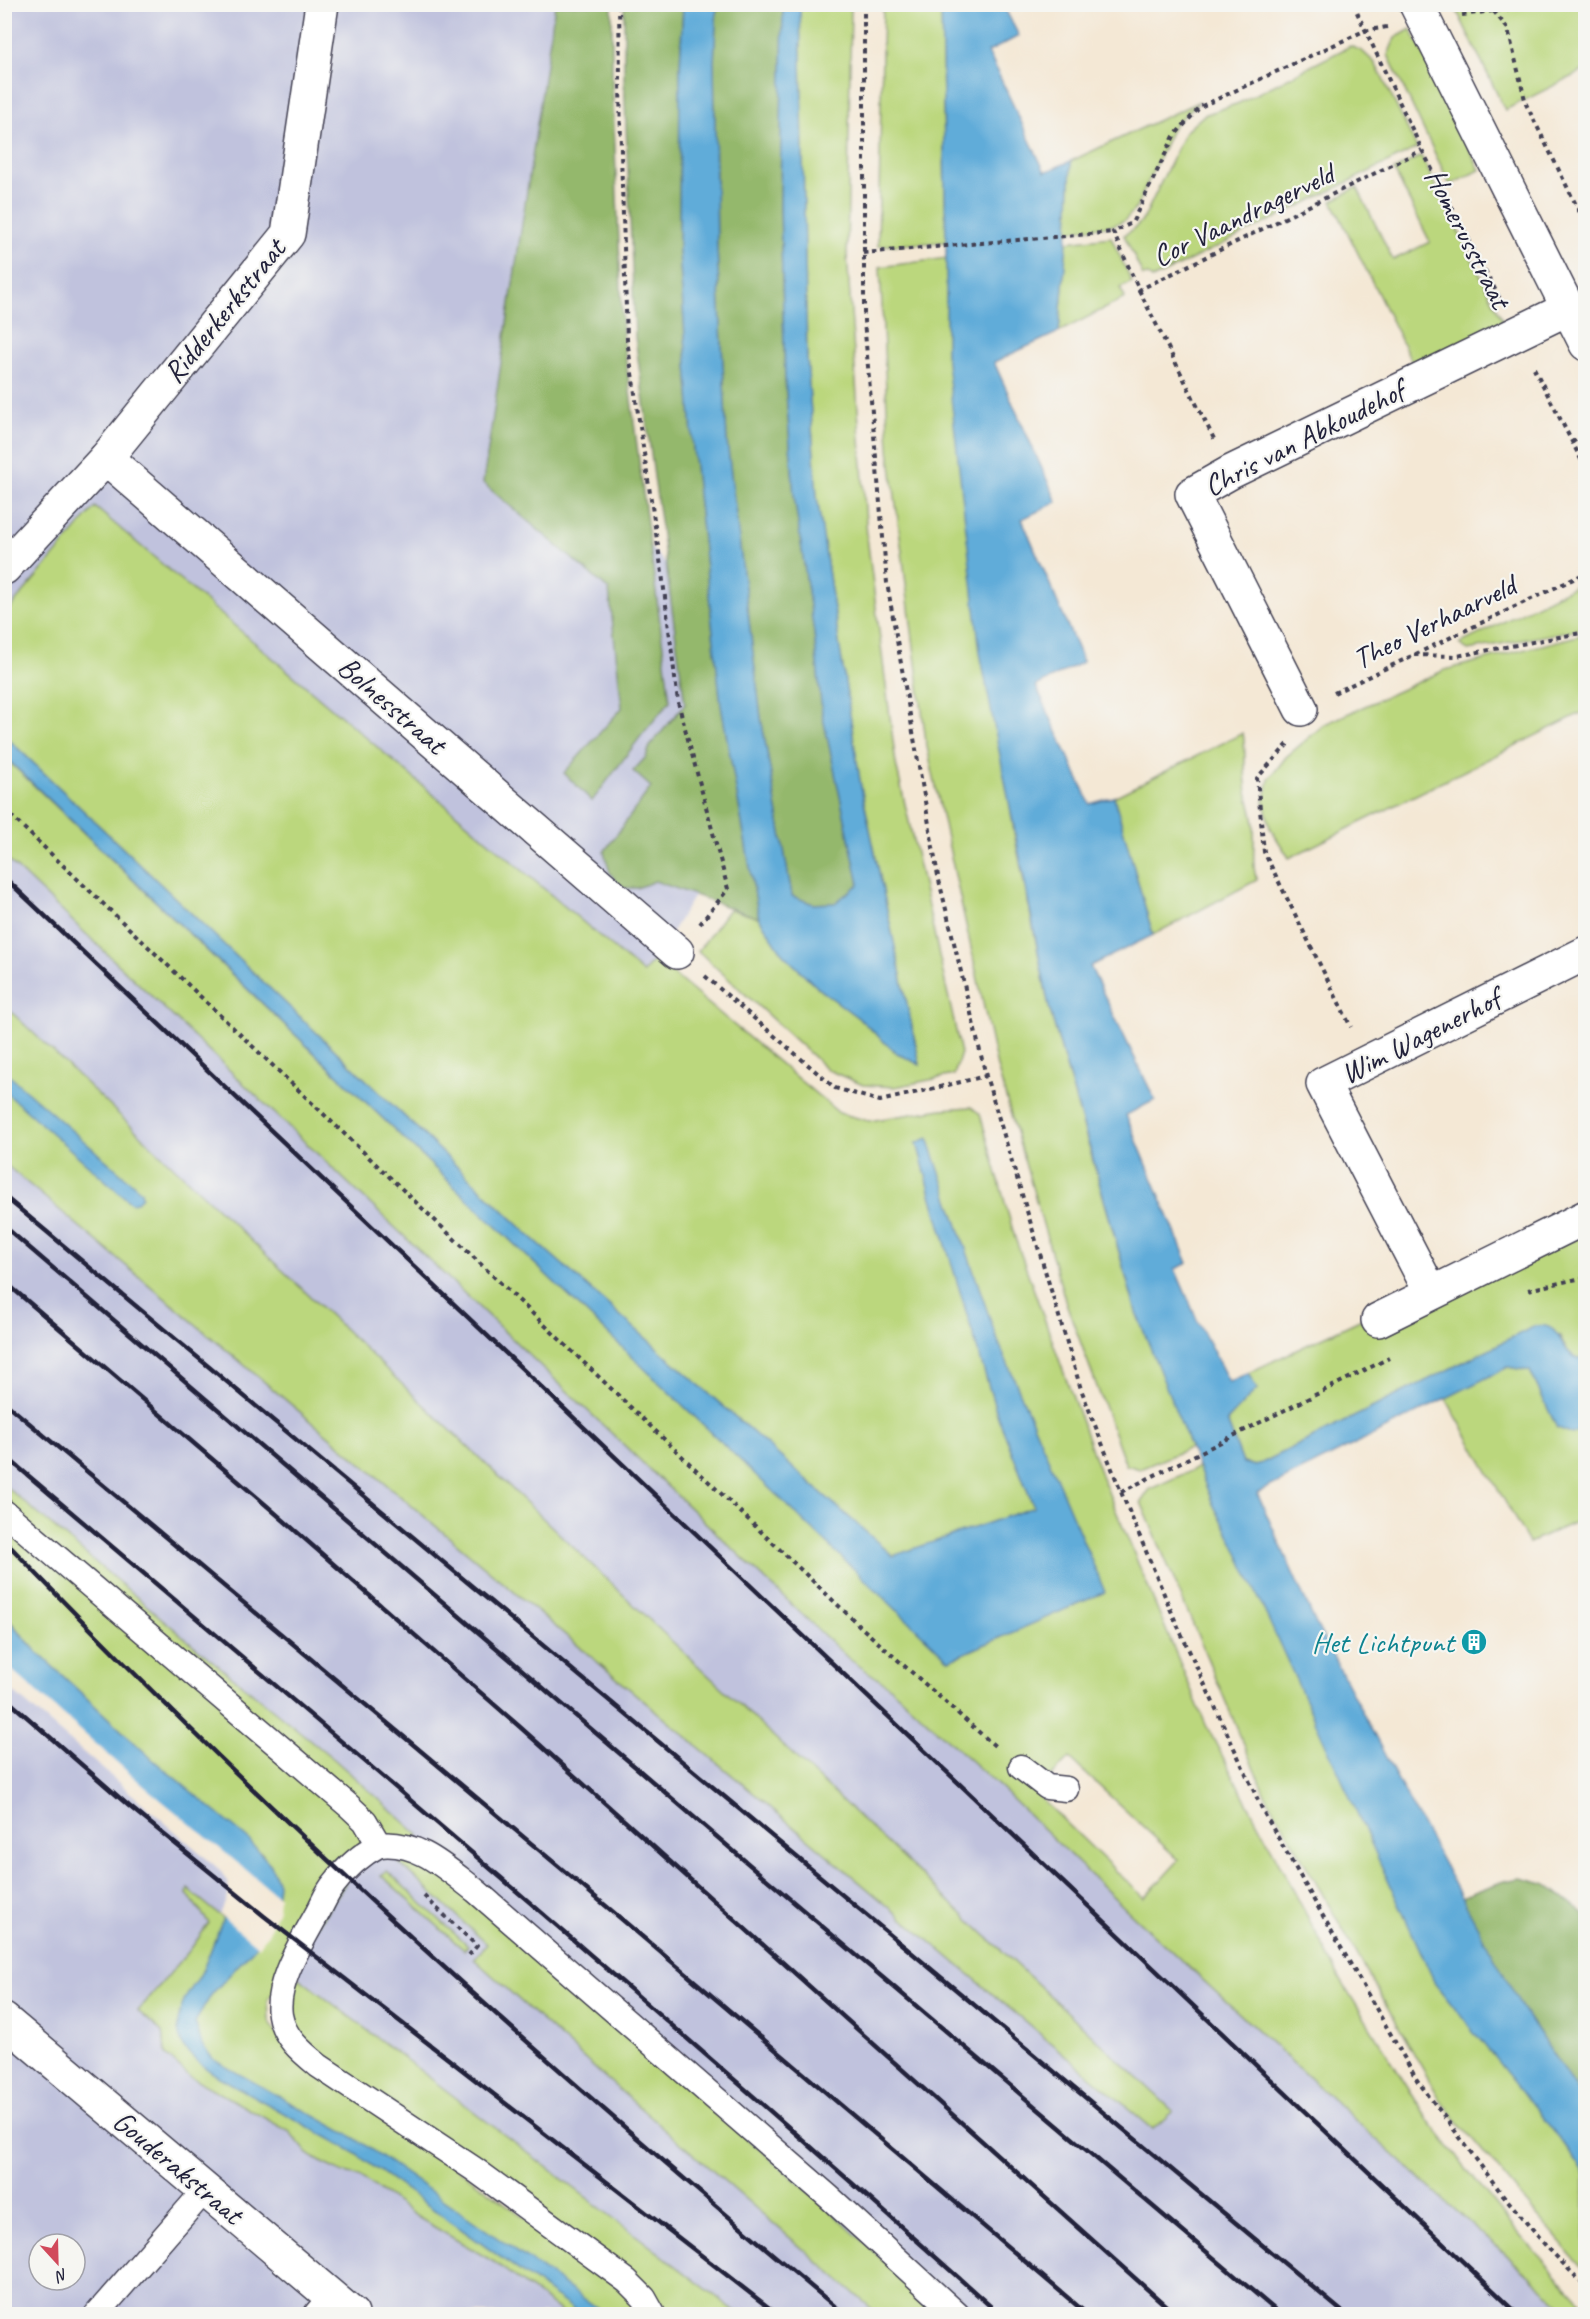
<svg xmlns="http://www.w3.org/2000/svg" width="1590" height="2319" font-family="Caveat,sans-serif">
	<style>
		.industrial { fill: #c0c2dd; fill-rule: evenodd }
		.green { fill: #bbd77d; stroke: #6e7c5c; stroke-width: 1.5; fill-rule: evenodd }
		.forest { fill: #94b86c; stroke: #5b6d54; stroke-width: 1.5 }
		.water { fill: #60acd9; stroke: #41678a; stroke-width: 1.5 }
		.pier { fill: #f4e8d5 }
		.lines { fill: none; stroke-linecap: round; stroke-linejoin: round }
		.service-casing { stroke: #424052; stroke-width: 27 }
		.pedestrian-casing { stroke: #424052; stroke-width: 36 }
		.minor-casing { stroke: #424052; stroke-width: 36 }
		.path { stroke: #424052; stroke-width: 4; stroke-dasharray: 4.5 4.5; stroke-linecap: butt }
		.service { stroke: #fff; stroke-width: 24 }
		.pedestrian { stroke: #fff; stroke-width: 33 }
		.minor { stroke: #fff; stroke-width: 33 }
		.rail { stroke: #22223b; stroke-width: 4.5 }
		.labels { text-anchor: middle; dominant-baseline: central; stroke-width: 4.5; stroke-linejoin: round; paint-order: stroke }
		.street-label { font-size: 30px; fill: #22223b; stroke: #f6f6f2 }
		.culture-label { font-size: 30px; fill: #0d838f; stroke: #f6f6f2; text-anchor: end }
	</style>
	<rect width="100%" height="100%" fill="#f6f6f2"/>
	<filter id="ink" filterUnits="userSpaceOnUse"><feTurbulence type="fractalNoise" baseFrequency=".0167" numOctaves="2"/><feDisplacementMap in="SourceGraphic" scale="12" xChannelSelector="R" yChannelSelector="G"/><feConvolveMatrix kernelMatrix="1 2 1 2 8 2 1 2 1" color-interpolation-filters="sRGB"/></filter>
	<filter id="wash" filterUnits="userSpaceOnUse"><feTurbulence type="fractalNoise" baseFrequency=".008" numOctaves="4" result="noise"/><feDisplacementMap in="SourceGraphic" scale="24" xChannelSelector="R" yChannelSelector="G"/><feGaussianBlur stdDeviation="1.35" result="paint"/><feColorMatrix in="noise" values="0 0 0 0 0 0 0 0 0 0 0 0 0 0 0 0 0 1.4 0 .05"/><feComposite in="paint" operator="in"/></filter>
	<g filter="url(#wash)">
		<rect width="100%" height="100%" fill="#f4e8d5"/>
		<!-- industrial -->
		<g class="industrial">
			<path d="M5,5H607L550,439L806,715L655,959L643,973L95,508L5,614Z"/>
			<path d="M4,839L1585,2314H739L257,1945L335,1760L198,1649L5,1485Z"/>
			<path d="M4,1680L223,1868L232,1893L203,1970L580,2314H5ZM39,2244H75V2280H39Z"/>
		</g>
		<!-- green -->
		<g class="green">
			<path d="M800,5H851L847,255L867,537L896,764L961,1053L954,1075L895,1087L863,1085L828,1070L698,951L729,909L759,918L783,954L817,987L861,1020L895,1052L920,1064L861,787L817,497L807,358Z"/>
			<path d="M883,5H941L946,242L878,246Z"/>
			<path d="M1454,5H1585V70L1505,110Z"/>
			<path d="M1411,29L1480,170L1450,185L1388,55L1395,38Z"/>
			<path d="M1350,46L1362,51L1375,63L1417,148L1152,279L1148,275L1143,276L1124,235L1134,229L1144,218L1185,132L1204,115L1239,103Z"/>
			<path d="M1200,101L1174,125L1136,208L1125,220L1114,225L1068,231L1071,161Z"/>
			<path d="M1421,156L1504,323L1415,368L1332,201L1357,187L1393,260L1430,242L1394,170Z"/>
			<path d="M1111,237L1132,282L1120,288L1125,298L1059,332L1067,242Z"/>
			<path d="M947,258L946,353L1014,833L1049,1007L1136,1312L1192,1447L1140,1469L1126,1465L1066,1303L997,1067L926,742L889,449L880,267Z"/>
			<path d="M95,507L643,973L655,959L839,1113L869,1121L942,1109L971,1107L980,1114L1015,1238L1101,1475L1206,1725L1342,1982L1428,2120L1513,2227L1585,2306V2314H1572L1368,2132L1130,1913L1001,1788L886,1684L849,1659L5,857L4,757L950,1660L1104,1592L995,1334L928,1138L917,1143L936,1212L998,1417L1034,1508L893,1556L529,1235L5,736V614ZM1069,1758L1179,1860L1144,1898L1015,1773L1050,1778Z"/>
			<path d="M1585,581V628L1468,650L1459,644Z"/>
			<path d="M1585,634V711L1289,858L1270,828L1264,802L1269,779L1286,757L1325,724L1445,670Z"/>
			<path d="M1243,733C1246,750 1244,766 1246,784C1247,798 1253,811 1254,825C1255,842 1251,866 1257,880L1153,935L1114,797Z"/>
			<path d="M4,1005L677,1646L1173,2111L1153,2129L5,1164Z"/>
			<path d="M1585,1230V1359C1570,1359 1566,1349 1560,1336L1535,1326L1256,1466L1243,1463L1227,1421L1257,1389L1248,1373L1368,1316Z"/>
			<path d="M1508,1367L1530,1371L1557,1428L1572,1434L1585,1427V1518L1529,1543L1445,1397Z"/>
			<path d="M1199,1467L1213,1504L1231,1538L1559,2138L1585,2175V2270L1532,2210L1443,2104L1264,1792L1141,1502L1150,1489Z"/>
			<path d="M4,1485L198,1649L335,1760L419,1835L415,1840L376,1837L268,2000L269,2020L279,2038L628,2293L638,2309L639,2314H560V2311L494,2262L419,2218L359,2176L344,2173L319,2161L308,2154L290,2132L189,2076L166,2055L162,2032L138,2011L190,1950L209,1923L187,1894L188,1889L256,1945L263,1854L152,1759L36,1651L5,1615Z"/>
			<path d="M414,1859L428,1861L822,2203L940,2314H878L601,2074L474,1959L487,1944L399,1863Z"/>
			<path d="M387,1871L468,1946L464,1950L381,1875Z"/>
			<path d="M299,1978L739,2314H665L663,2308L305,2044L290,2017L294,1985Z"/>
		</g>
		<!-- forest -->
		<g class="forest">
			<path d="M555,5H612V78L623,337L670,701L641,736L592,801L564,773L622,708L609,590L483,483Z"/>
			<path d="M624,5H683L680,68L679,251L693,448L721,705L759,918L655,881L637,888H622L610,873L604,852L651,787L633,771L646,757L650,746L685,704L635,337L624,77Z"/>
			<path d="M717,5H783L780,205L785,379L794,495L814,633L822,713L859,884L835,903L813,904L792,896L761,718L727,442L717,249L714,61Z"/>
			<path d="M1521,1878L1547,1885L1585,1914L1586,2094L1582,2098L1522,2008L1461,1897L1504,1881Z"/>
		</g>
		<!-- water -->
		<g class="water">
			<path d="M683,5H717L714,61L717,249L727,442L761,718L792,896L813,904L835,903L859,884L822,713L814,633L794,495L785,379L780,205L783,5H800L807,358L817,497L861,787L920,1065L895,1052L861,1020L817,987L783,954L759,918L721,705L693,448L679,251L680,68Z"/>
			<path d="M941,5H1003L1019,36L988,52L1045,172L1071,161L1068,231L1059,332L994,362L1057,502L1022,519L1083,662L1036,686L1090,804L1114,797L1153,935L1090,966L1155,1100L1126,1115L1188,1263L1175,1269L1198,1322L1229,1382L1248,1373L1257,1389L1227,1421L1243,1463L1256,1466L1535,1326C1566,1321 1557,1359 1585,1359V1427L1572,1434L1557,1428L1530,1371L1508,1367L1257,1493L1315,1622L1400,1784L1522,2008L1585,2103V2175L1559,2138L1436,1985L1231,1538L1213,1504L1136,1312L1089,1145L1049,1007L980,653L946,353V242Z"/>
			<path d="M5,736L529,1235L893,1556L1034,1507L998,1417L936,1212L917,1143L928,1138L995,1334L1105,1592L949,1660L5,757Z"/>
			<path d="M5,1072L141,1191L142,1197L137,1202L131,1203L5,1092Z"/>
			<path d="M4,1615L36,1651L152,1759L247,1838L271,1865L278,1884L275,1908L257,1945L212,1994L195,2022L202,2045L214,2060L356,2139L606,2314H580L350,2150L219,2077C187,2057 166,2038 185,1999C191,1988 199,1979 204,1967C214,1943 223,1918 232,1893L231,1883L223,1868L5,1680Z"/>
		</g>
		<!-- pier -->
		<path class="pier" d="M5,1664L145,1787L279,1897L278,1909L268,1934L259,1947L220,1915L229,1893L228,1883L220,1870L4,1684Z"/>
	</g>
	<g filter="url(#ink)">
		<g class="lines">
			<!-- service casing -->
			<g class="service-casing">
				<g id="service">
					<path d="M4,1512L349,1806L365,1821L379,1845C418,1840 447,1869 476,1891L829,2197L957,2314"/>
					<path d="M1021,1767L1047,1787L1066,1789"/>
					<path d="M379,1845C362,1854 346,1868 334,1884C327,1892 323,1903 318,1912C303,1940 275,1983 280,2015C284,2038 302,2052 319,2066L474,2169L627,2281L644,2298L653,2314"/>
					<path d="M97,2314L205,2190"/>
					<path d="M316,2314L331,2296"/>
				</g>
			</g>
			<!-- pedestrian casing -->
			<g class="pedestrian-casing">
				<path id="pedestrian" d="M1378,1320L1586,1217"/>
			</g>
			<!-- minor casing -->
			<g class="minor-casing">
				<g id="minor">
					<path d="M1416,4L1586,344"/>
					<path d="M106,458L677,952"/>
					<path d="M4,568L106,458L288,234L322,4"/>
					<path d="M1301,709L1192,494L1231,472L1567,309"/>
					<path d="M1425,1281L1323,1084L1586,953"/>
					<path d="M4,2020L352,2314"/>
				</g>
			</g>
			<!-- path -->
			<g class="path">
				<path d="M619,4L621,153L627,340L662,573L678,702L728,889L700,924"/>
				<path d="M864,4V321L887,583L938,876L986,1076L1081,1389L1121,1492L1175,1620L1264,1813L1417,2080L1499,2190L1546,2246L1586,2287"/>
				<path d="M1353,4L1422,150L1500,299"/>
				<path d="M1488,4L1508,29L1526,104L1586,225"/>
				<path d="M1462,15L1524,7L1526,4"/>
				<path d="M1387,27L1364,31L1200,107L1174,136L1132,223L1113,232L1139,290L1422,150"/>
				<path d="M863,253L1113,232"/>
				<path d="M1139,290L1214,439"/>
				<path d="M1534,368L1586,469"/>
				<path d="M1572,442L1586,435"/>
				<path d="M1414,655L1457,656L1586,632"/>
				<path d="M1334,693L1586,573"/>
				<path d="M1288,744L1257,778L1264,852L1351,1027"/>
				<path d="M4,809L863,1629L997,1748"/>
				<path d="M705,976L835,1088L880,1101L986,1076"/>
				<path d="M1528,1290L1586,1277"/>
				<path d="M1121,1492L1389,1358"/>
				<path d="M424,1896L477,1946L469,1955"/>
			</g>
			<!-- service -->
			<use href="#service" class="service"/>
			<!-- pedestrian -->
			<use href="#pedestrian" class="pedestrian"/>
			<!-- minor -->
			<use href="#minor" class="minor"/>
			<!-- rail -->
			<g class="rail">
				<path d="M4,877L1518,2314"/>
				<path d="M4,1196L1345,2314"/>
				<path d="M4,1226L751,1866L1280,2314"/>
				<path d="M4,1281L266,1505L520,1727L1175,2314"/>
				<path d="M4,1402L612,1911L1087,2314"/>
				<path d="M4,1455C338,1738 673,2021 999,2314"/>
				<path d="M4,1540C267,1816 552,2070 844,2314"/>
				<path d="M4,1697L129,1806L264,1916L777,2314"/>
			</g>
		</g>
	</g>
	<!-- icons -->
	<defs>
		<g id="building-disc" transform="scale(1.35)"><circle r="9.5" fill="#0f9aa8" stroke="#f6f6f2"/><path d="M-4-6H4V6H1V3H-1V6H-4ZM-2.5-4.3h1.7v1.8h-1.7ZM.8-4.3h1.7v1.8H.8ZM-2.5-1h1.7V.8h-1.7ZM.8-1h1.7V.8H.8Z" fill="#fff"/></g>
	</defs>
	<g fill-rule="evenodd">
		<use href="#building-disc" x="1474" y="1642"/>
	</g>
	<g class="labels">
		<!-- street labels -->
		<g class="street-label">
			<text transform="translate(1243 215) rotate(-26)">Cor Vaandragerveld</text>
			<text transform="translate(1468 238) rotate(63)">Homerusstraat</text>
			<text transform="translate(224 311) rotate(-51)">Ridderkerkstraat</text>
			<text transform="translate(1304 438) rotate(-27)">Chris van Abkoudehof</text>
			<text transform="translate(1434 622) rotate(-26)">Theo Verhaarveld</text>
			<text transform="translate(392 705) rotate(41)">Bolnesstraat</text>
			<text transform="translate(1420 1036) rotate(-27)">Wim Wagenerhof</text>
			<text transform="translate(178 2167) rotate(40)">Gouderakstraat</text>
		</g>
		<!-- culture labels -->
		<g class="culture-label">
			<text x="1454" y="1642">Het Lichtpunt</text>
		</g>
	</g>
	<!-- margin -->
	<rect width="1590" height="2319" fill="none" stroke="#f6f6f2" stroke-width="24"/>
	<!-- north arrow -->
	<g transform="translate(57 2262) rotate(158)"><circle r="28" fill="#f6f6f2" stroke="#a1a1a9" stroke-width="1.5"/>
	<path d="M0-4.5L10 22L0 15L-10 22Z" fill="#d1495b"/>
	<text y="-9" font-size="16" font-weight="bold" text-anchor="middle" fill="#22223b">N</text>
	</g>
</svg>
